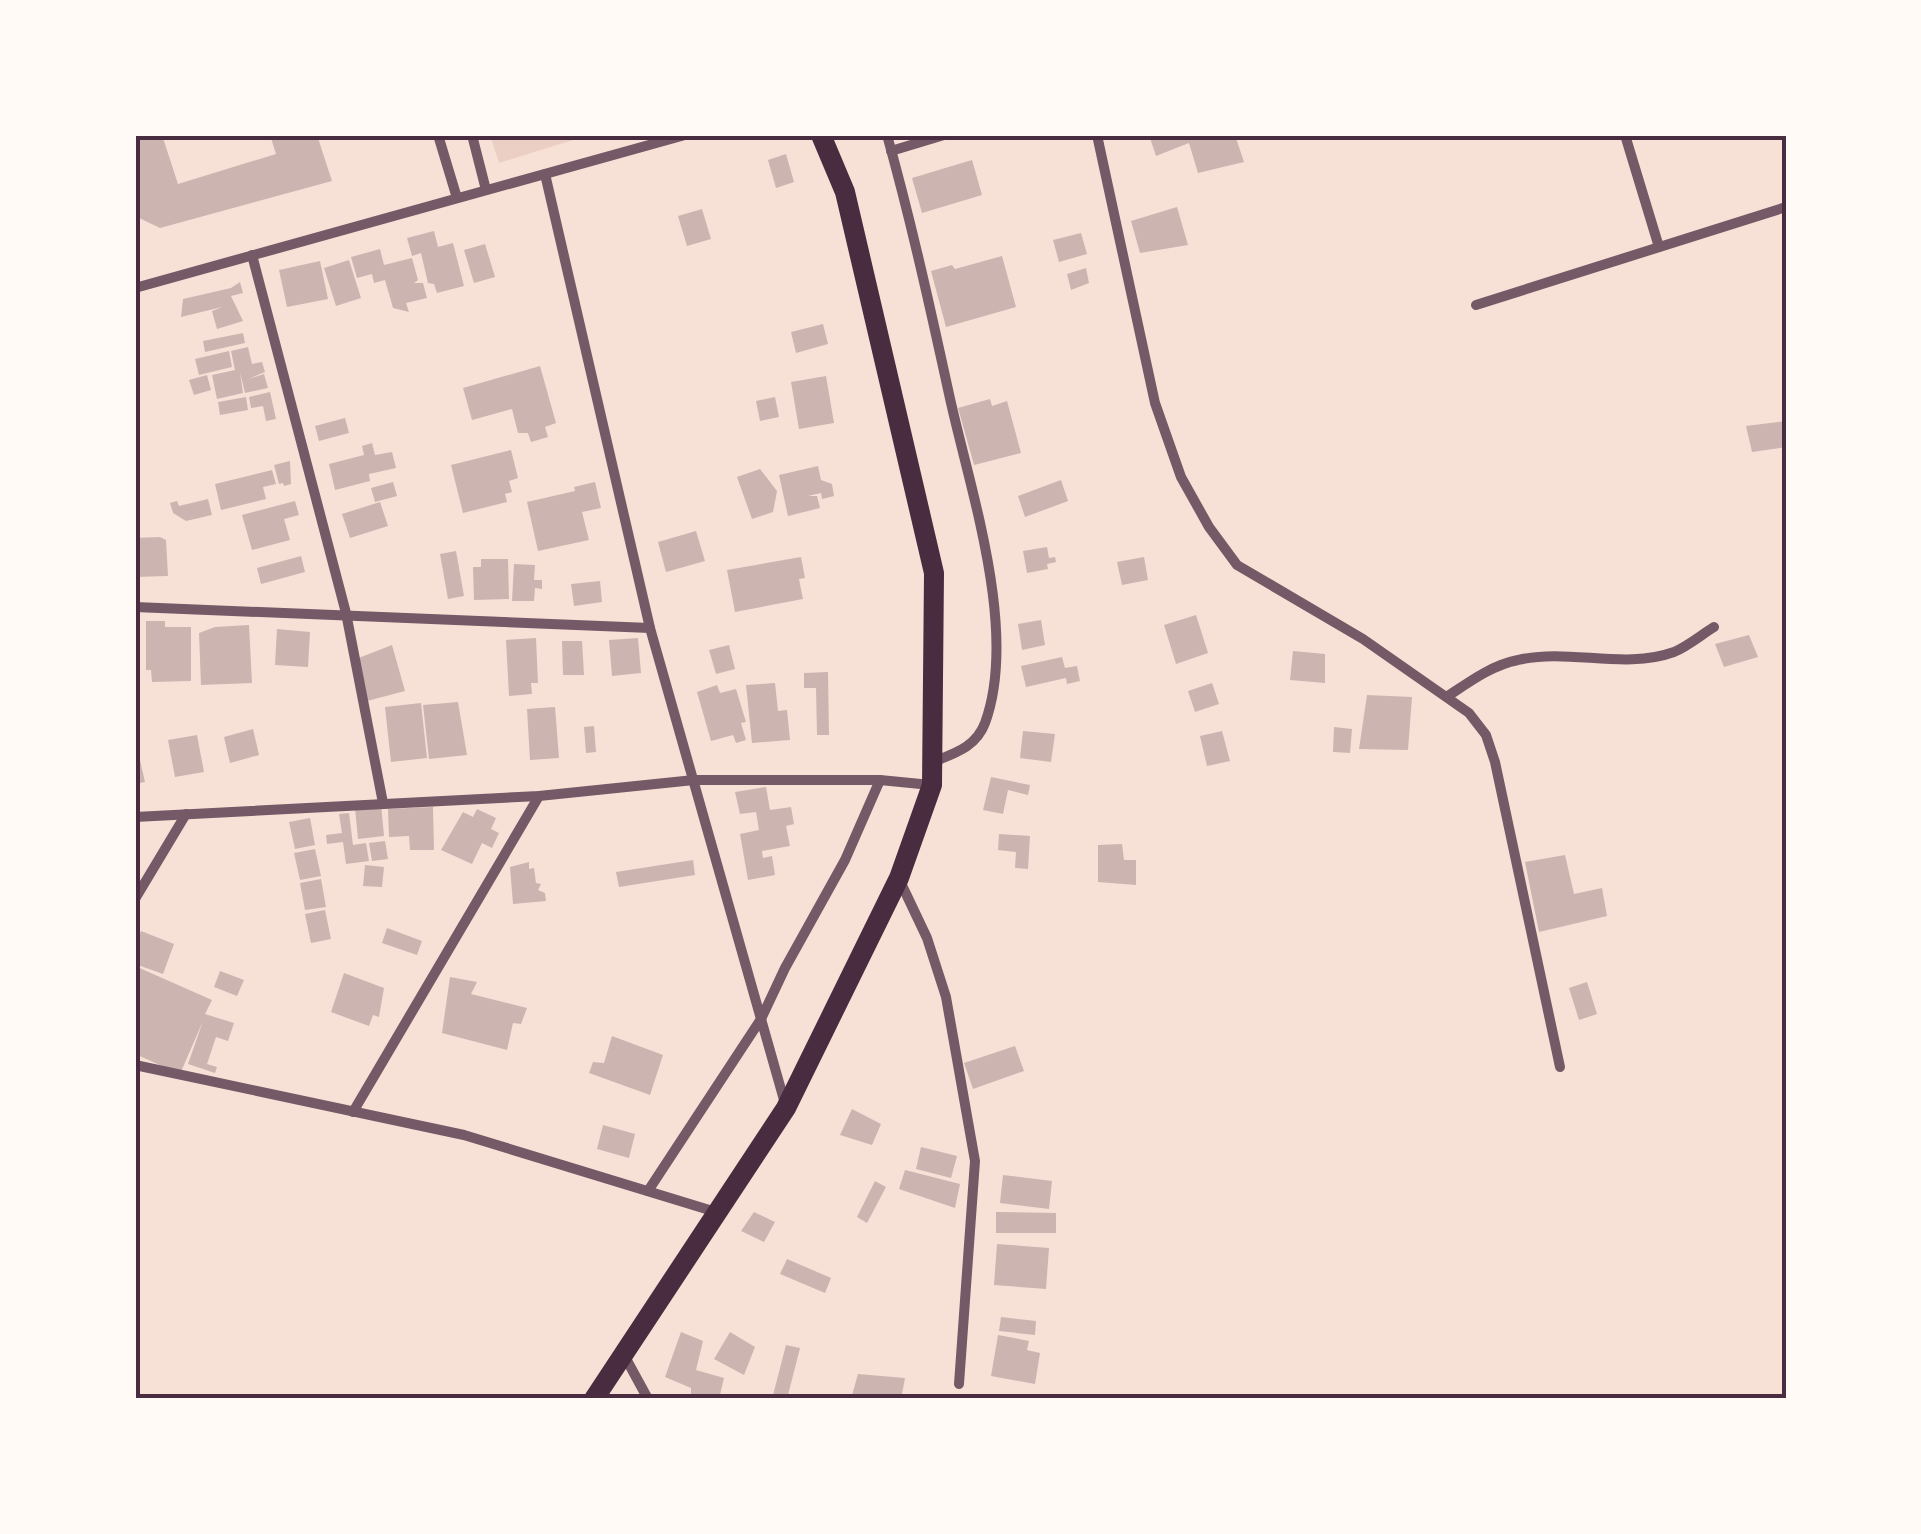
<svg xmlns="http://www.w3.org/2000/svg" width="1921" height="1534" font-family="'Fira Sans',sans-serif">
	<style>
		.green { fill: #ebcfc5 }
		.building { fill: #ccb4b1 }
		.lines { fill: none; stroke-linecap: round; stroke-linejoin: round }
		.minor { stroke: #755966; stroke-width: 10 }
		.primary { stroke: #4a2c40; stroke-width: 20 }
		.neatline { fill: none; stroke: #4a2c40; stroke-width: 4 }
	</style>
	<rect width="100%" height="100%" fill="#f7e1d7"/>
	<!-- green -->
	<path class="green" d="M490,135H589L499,163Z"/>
	<!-- building -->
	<g class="building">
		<path d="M135,135H162L178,184L276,154L270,135H317L332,181L160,228L135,216Z"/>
		<path d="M1149,135H1235L1244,162L1198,173L1189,143L1156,156Z"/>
		<path d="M786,154L794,182L776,188L768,160Z"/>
		<path d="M972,160L982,195L922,213L912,178Z"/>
		<path d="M1177,207L1188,245L1140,253L1131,221Z"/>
		<path d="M702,209L711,239L687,246L678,216Z"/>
		<path d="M434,231L438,247L453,243L464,286L437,293L434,284L428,283L421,253L412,256L407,238Z"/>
		<path d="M1081,233L1087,254L1059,262L1053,240Z"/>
		<path d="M485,244L495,277L474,283L464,250Z"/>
		<path d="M380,249L384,265L412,258L418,280L414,283H423L427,298L406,303L409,312L393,308L385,280L374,283L372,274L357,278L351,257Z"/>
		<path d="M1002,256L1016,307L946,327L931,271L952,265L955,269Z"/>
		<path d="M349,260L361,298L336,306L324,268Z"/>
		<path d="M320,261L328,299L287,307L279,270Z"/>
		<path d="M1086,268L1089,283L1071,290L1067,274Z"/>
		<path d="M240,282L243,293L231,296L243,321L217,329L212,311L222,307L181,317L183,299L231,288Z"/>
		<path d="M823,324L828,344L796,353L791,332Z"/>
		<path d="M243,333L245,343L205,352L203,341Z"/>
		<path d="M248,347L252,364L262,362L265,372L248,379L264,374L268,388L245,393L240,372L243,393L217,399L212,375L235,370L231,351Z"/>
		<path d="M229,351L232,367L199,375L195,359Z"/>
		<path d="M540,366L556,423L545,427L548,437L531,442L528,433H518L512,409L472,420L463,388Z"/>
		<path d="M207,375L211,390L194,395L189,380Z"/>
		<path d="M826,376L834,423L799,429L791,382Z"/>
		<path d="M270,392L276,419L266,421L263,406L251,408L249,397Z"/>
		<path d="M246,397L248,410L220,415L218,402Z"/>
		<path d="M775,397L779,417L760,421L756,401Z"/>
		<path d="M990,399L992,406L1007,401L1021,453L974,465L958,408Z"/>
		<path d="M345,418L349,433L319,441L315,426Z"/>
		<path d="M1786,421V447L1752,452L1746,426Z"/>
		<path d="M372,443L375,455L392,452L396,468L369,474L370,481L335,490L329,464L364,455L362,446Z"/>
		<path d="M511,450L518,478L509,481L512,492L505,494L507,502L463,513L451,465Z"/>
		<path d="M290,461L291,484L284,486L283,483L279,484L274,465Z"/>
		<path d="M818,466L821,480L832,484L834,496L822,499L821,493L808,496H817L820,508L788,516L779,475Z"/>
		<path d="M760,469L777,491L773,512L752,519L737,477Z"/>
		<path d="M272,470L276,484L263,487L266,499L221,510L215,484Z"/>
		<path d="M1061,480L1068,501L1025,517L1018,496Z"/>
		<path d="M393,482L397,496L375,502L371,488Z"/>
		<path d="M595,482L601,508L582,512L589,540L538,551L527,502L575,491L574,487Z"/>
		<path d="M208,499L212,515L186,521L173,513L170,503L177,501L179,506Z"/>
		<path d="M295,501L299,515L284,519L290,540L252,550L242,515Z"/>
		<path d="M380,502L388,526L350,538L342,514Z"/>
		<path d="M696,531L705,561L666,572L658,542Z"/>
		<path d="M160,537L166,540L168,576L135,577V538Z"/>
		<path d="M1047,547L1049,558L1055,557L1056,562L1047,564L1048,569L1027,573L1023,551Z"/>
		<path d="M456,551L464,596L448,599L440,554Z"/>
		<path d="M301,556L305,572L261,584L257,568Z"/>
		<path d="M801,557L805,578L799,579L803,599L735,612L727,570Z"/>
		<path d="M1144,557L1148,580L1122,585L1117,562Z"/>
		<path d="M481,559H508L509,599L474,600L473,567H481Z"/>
		<path d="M514,564L535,565L534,580H542V589L535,588L534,601H512Z"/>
		<path d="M600,581L602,602L574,606L571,584Z"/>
		<path d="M1196,615L1208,653L1176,664L1164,625Z"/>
		<path d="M1041,620L1045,645L1022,650L1018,624Z"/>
		<path d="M146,621H165V627H191V681L152,682L151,670H146Z"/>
		<path d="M249,625L252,683L201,685L199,633L215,627Z"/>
		<path d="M277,629L310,632L308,667L275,665Z"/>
		<path d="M1749,635L1758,657L1724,667L1715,644Z"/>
		<path d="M536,638L538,683H531L532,694L509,696L506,640Z"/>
		<path d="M638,638L641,673L612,676L609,640Z"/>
		<path d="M562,641H582L584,675H563Z"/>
		<path d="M392,645L405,691L367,701L356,659Z"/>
		<path d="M729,645L735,669L716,674L709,650Z"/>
		<path d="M1293,651L1325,654V683L1290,680Z"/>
		<path d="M1062,657L1065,668L1077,666L1080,681L1067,684L1066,678L1026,687L1021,666Z"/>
		<path d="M828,672L829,735H817L816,688H804V673Z"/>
		<path d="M775,683L778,711L787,710L790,740L752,743L746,685Z"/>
		<path d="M1212,683L1219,704L1195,712L1188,691Z"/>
		<path d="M717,685L720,693L736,689L746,722L741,723L746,740L736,743L733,735L711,741L697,692Z"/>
		<path d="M1367,695L1412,697L1408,750L1359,749Z"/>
		<path d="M458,702L467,755L429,759L423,705Z"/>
		<path d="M421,703L427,758L391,762L385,707Z"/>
		<path d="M555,707L559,758L530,760L527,709Z"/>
		<path d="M594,726L596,752L586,753L584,727Z"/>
		<path d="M1334,727L1352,729L1350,753L1333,752Z"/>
		<path d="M253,729L259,755L230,763L224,737Z"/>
		<path d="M1023,731L1055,734L1051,762L1020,758Z"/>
		<path d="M1222,731L1230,761L1207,766L1200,736Z"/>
		<path d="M197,735L204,772L175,777L168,740Z"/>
		<path d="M135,738L145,782L135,784Z"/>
		<path d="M991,777L1030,785L1028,795L1008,790L1003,814L983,810Z"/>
		<path d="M766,787L770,810L791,807L794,824L786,826L790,846L762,851L763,858L772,856L775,875L748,880L740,834L759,830L756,812L740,814L735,792Z"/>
		<path d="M381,804L384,836L358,839L355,808Z"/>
		<path d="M433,807L434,850H410L409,836L389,837L388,809Z"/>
		<path d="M477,809L496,818L491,829L499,833L492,848L482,843L472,864L441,850L463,812L473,817Z"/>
		<path d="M349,813L353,845L366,843L369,861L346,864L343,842L327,844L326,835L342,833L339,814Z"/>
		<path d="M310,818L315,845L295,849L289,822Z"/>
		<path d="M999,834L1030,836L1028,869L1015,868L1016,852L998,850Z"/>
		<path d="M385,841L388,859L372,861L369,843Z"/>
		<path d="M1122,844L1124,860H1136V885L1098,882V845Z"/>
		<path d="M315,849L321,876L300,880L294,853Z"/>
		<path d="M1565,855L1574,894L1602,888L1607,916L1539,932L1525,862Z"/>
		<path d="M693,860L695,875L619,887L616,872Z"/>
		<path d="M529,862V869L534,868L536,883L541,884L538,890L545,893L546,901L513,904L510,867Z"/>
		<path d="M365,865L384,867L382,887L363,886Z"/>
		<path d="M321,879L326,907L305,910L300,883Z"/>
		<path d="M325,910L331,939L311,943L305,914Z"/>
		<path d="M387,928L422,941L417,955L382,943Z"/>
		<path d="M141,931L174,944L163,974L135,964V948Z"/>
		<path d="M135,966L212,1000L205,1014L234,1023L228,1041L216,1037L207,1064L217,1067L215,1073L188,1064L203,1021L180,1074L135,1054Z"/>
		<path d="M220,971L244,980L237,996L214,987Z"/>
		<path d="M344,973L384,988L379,1017L373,1015L369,1026L331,1012Z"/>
		<path d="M450,977L477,982L471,994L527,1008L521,1024L513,1023L507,1050L442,1033Z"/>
		<path d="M1587,982L1597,1014L1579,1020L1569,988Z"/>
		<path d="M612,1036L663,1055L650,1095L589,1073L593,1062L604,1063Z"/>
		<path d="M1015,1046L1024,1071L973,1089L964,1063Z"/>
		<path d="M852,1109L881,1124L872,1145L840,1135Z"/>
		<path d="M603,1125L635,1134L629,1158L597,1149Z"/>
		<path d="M921,1147L957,1156L951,1178L916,1169Z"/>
		<path d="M905,1170L960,1184L955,1208L899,1189Z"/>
		<path d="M1003,1175L1052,1181L1049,1209L1000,1203Z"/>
		<path d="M875,1181L886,1187L867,1223L857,1217Z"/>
		<path d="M754,1212L775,1222L764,1242L741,1231Z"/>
		<path d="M996,1212L1056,1213V1233H996Z"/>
		<path d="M997,1244L1049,1248L1046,1289L994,1285Z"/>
		<path d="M787,1259L831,1278L825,1293L780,1274Z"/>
		<path d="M1001,1317L1036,1321L1035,1335L999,1331Z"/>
		<path d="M681,1332L703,1341L696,1370L724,1378L719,1399H691V1388L665,1377Z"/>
		<path d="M730,1332L755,1347L744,1375L714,1359Z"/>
		<path d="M998,1335L1029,1341L1027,1350L1040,1353L1035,1384L991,1376Z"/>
		<path d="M786,1345L800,1348L787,1399H772Z"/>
		<path d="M858,1374L905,1378L901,1399H851Z"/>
	</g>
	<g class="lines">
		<!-- minor -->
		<g class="minor">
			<path d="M438,135L457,198"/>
			<path d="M472,135L486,190"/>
			<path d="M887,135C911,221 930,307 949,394C969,487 1019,630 985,723C976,747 955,753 933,762"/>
			<path d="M1097,135L1155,403L1181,477L1209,527L1237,565L1363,639L1469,713L1486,735L1495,762L1560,1067"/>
			<path d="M1625,135L1659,247"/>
			<path d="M891,151L944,135"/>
			<path d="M545,174L650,628L786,1107"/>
			<path d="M252,255L346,613L383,803"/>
			<path d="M135,288L685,135"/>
			<path d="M1476,305L1786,207"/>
			<path d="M135,607L650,628"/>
			<path d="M1448,696C1469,682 1492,665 1518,660C1569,648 1624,670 1674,652C1688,646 1701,635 1714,627"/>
			<path d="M135,817L539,796L694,780H880L931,785"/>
			<path d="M899,879L927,938L946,997L975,1161L959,1384"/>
			<path d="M135,899L186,814"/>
			<path d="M135,1065L464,1135L716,1212"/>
			<path d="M353,1112L539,796"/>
			<path d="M648,1191L761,1019L785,968L845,860L880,780"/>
			<path d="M624,1355L648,1399"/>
		</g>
		<!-- primary -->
		<path class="primary" d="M594,1399L786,1108L899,878L932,785L934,573L845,192L821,135"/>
	</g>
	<!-- border -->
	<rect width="1921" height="1534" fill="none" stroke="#fffaf5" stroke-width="275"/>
	<rect x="138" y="138" width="1646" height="1258" class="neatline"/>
</svg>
